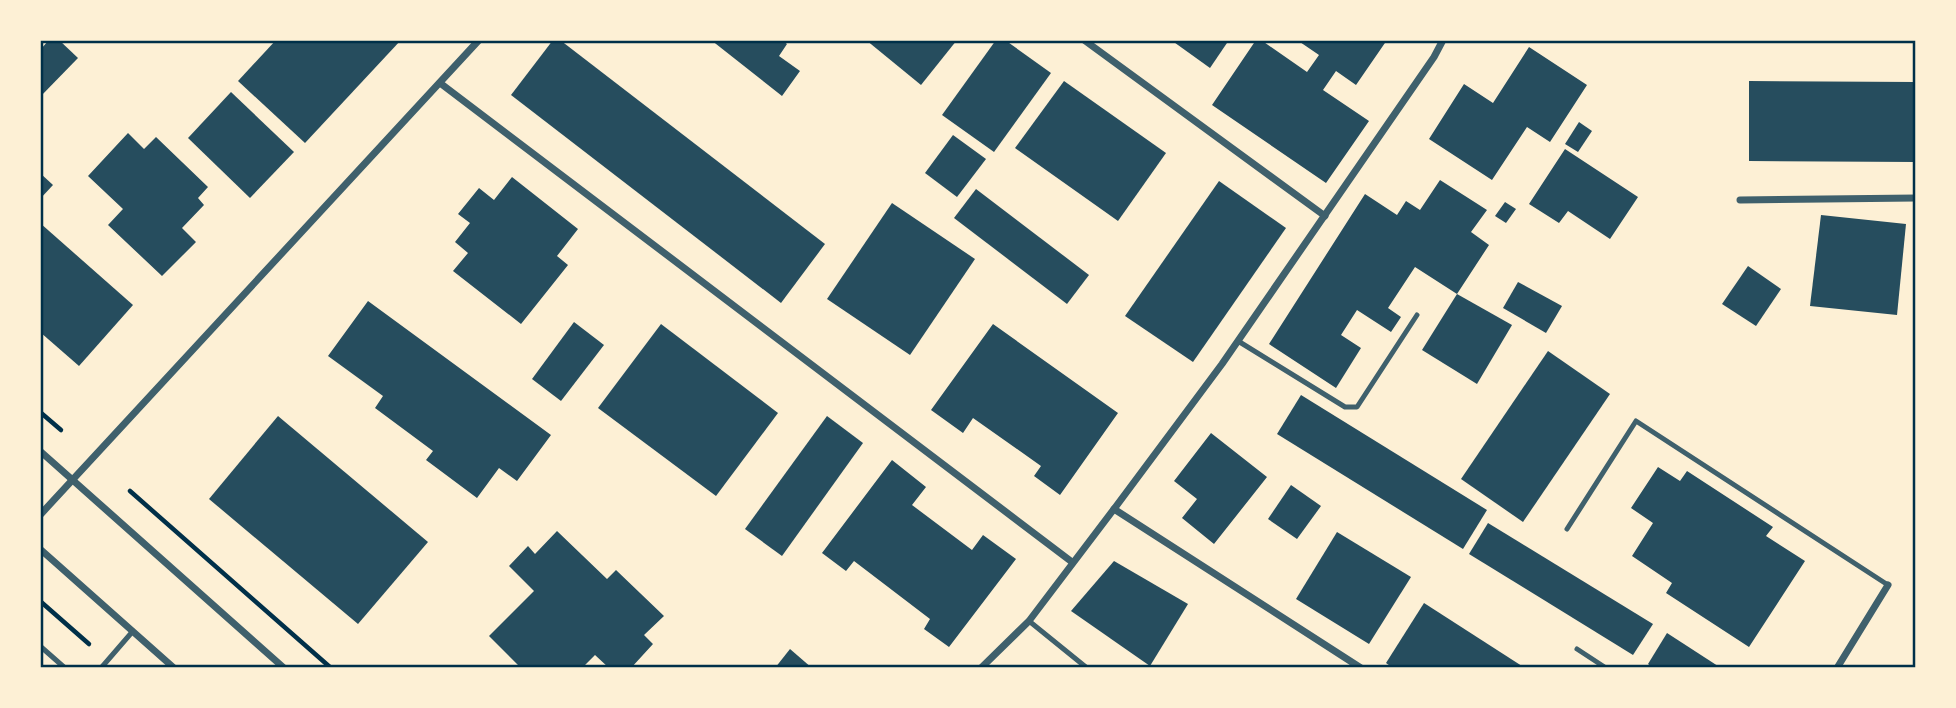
<svg xmlns="http://www.w3.org/2000/svg" width="1956" height="708" font-family="'Archivo Narrow',sans-serif">
	<style>
		.building { fill: #264d5e }
		.lines { fill: none; stroke-linecap: round; stroke-linejoin: round }
		.path { stroke: #003049; stroke-width: 4.5 }
		.service { stroke: #3f606c; stroke-width: 5 }
		.minor { stroke: #3f606c; stroke-width: 7 }
		.neatline { fill: none; stroke: #003049; stroke-width: 2.5 }
	</style>
	<rect width="100%" height="100%" fill="#fdf0d5"/>
	<!-- building -->
	<g class="building">
		<path d="M49,40H59L78,58L40,97V50Z"/>
		<path d="M276,40H401L305,143L238,81Z"/>
		<path d="M553,40H560L825,244L781,303L511,95Z"/>
		<path d="M711,40H782L787,44L779,56L800,71L782,96Z"/>
		<path d="M866,40H957L921,85Z"/>
		<path d="M996,40H1005L1051,73L994,152L942,115Z"/>
		<path d="M1171,40H1229L1210,68Z"/>
		<path d="M1256,40H1261L1307,72L1319,55L1297,40H1387L1356,85L1336,71L1323,90L1369,121L1326,183L1212,105Z"/>
		<path d="M1529,47L1587,85L1550,142L1527,127L1492,180L1429,139L1464,84L1493,103Z"/>
		<path d="M1064,81L1166,153L1118,221L1015,148Z"/>
		<path d="M1749,81L1916,82V162L1749,161Z"/>
		<path d="M231,92L294,152L250,198L188,138Z"/>
		<path d="M1579,122L1592,131L1578,152L1565,144Z"/>
		<path d="M128,133L144,149L156,137L208,187L198,198L204,205L182,228L196,242L162,276L108,225L123,209L88,176Z"/>
		<path d="M953,135L986,159L957,197L925,173Z"/>
		<path d="M1565,149L1638,197L1610,239L1568,211L1559,223L1529,204Z"/>
		<path d="M40,173L53,185L40,199Z"/>
		<path d="M512,177L578,229L557,256L568,265L521,324L453,271L468,253L455,242L470,223L458,214L479,188L494,200Z"/>
		<path d="M1440,180L1487,210L1471,232L1489,245L1457,294L1415,267L1388,308L1401,317L1391,332L1357,310L1341,335L1361,348L1336,388L1269,344L1365,194L1397,215L1406,201L1420,210Z"/>
		<path d="M1219,181L1286,228L1193,362L1125,316Z"/>
		<path d="M976,189L1089,275L1067,304L954,218Z"/>
		<path d="M1505,202L1516,209L1506,223L1495,216Z"/>
		<path d="M892,203L975,259L910,355L827,299Z"/>
		<path d="M1821,215L1906,224L1897,315L1810,306Z"/>
		<path d="M40,223L133,305L79,366L40,332Z"/>
		<path d="M1748,266L1781,289L1756,326L1722,304Z"/>
		<path d="M1518,282L1562,306L1546,333L1503,308Z"/>
		<path d="M1457,294L1512,325L1477,384L1422,350Z"/>
		<path d="M368,301L551,435L517,481L499,468L477,498L426,460L433,451L375,408L383,396L328,356Z"/>
		<path d="M574,322L604,345L561,401L532,379Z"/>
		<path d="M661,324L778,413L716,496L598,408Z"/>
		<path d="M993,324L1118,413L1060,495L1034,476L1041,466L973,418L963,433L931,410Z"/>
		<path d="M1548,351L1610,394L1523,522L1461,479Z"/>
		<path d="M1301,395L1487,510L1463,549L1277,434Z"/>
		<path d="M278,416L428,542L358,624L209,499Z"/>
		<path d="M827,416L863,443L782,556L745,529Z"/>
		<path d="M1211,433L1267,477L1214,544L1182,518L1197,499L1174,481Z"/>
		<path d="M892,460L926,487L912,505L972,550L983,535L1016,559L949,647L924,629L930,619L854,561L846,571L822,553Z"/>
		<path d="M1658,467L1680,481L1687,471L1773,527L1766,536L1805,561L1749,647L1666,593L1672,583L1632,556L1653,523L1631,508Z"/>
		<path d="M1291,485L1321,506L1297,539L1268,519Z"/>
		<path d="M1488,523L1653,624L1633,655L1469,554Z"/>
		<path d="M557,531L607,579L616,570L664,616L644,635L653,644L631,668H609L595,655L582,668H521L489,636L534,591L509,566L528,546L535,554Z"/>
		<path d="M1337,532L1411,577L1369,644L1296,599Z"/>
		<path d="M1114,561L1188,604L1150,666L1071,611Z"/>
		<path d="M1424,603L1525,668H1393L1386,663Z"/>
		<path d="M1667,633L1721,668H1653L1648,664Z"/>
		<path d="M790,649L812,668H775Z"/>
	</g>
	<g class="lines">
		<!-- path -->
		<g class="path">
			<path d="M40,412L61,430"/>
			<path d="M130,491L331,668"/>
			<path d="M40,601L89,644"/>
		</g>
		<!-- service -->
		<g class="service">
			<path d="M1238,341L1345,407H1357L1417,315"/>
			<path d="M1567,529L1636,421L1888,585"/>
			<path d="M1029,621L1087,668"/>
			<path d="M40,646L65,668"/>
			<path d="M1577,649L1606,668"/>
			<path d="M101,668L133,631"/>
		</g>
		<!-- minor -->
		<g class="minor">
			<path d="M1084,40L1325,216"/>
			<path d="M440,83L1072,562"/>
			<path d="M1740,200L1916,198"/>
			<path d="M40,451L284,668"/>
			<path d="M1114,509L1361,668"/>
			<path d="M40,515L479,40"/>
			<path d="M40,549L174,668"/>
			<path d="M981,668L1029,621L1114,509L1222,364L1434,57L1443,40"/>
			<path d="M1837,668L1888,585"/>
		</g>
	</g>
	<!-- border -->
	<rect width="1956" height="708" fill="none" stroke="#fdf0d5" stroke-width="84"/>
	<rect x="42" y="42" width="1872" height="624" class="neatline"/>
</svg>
